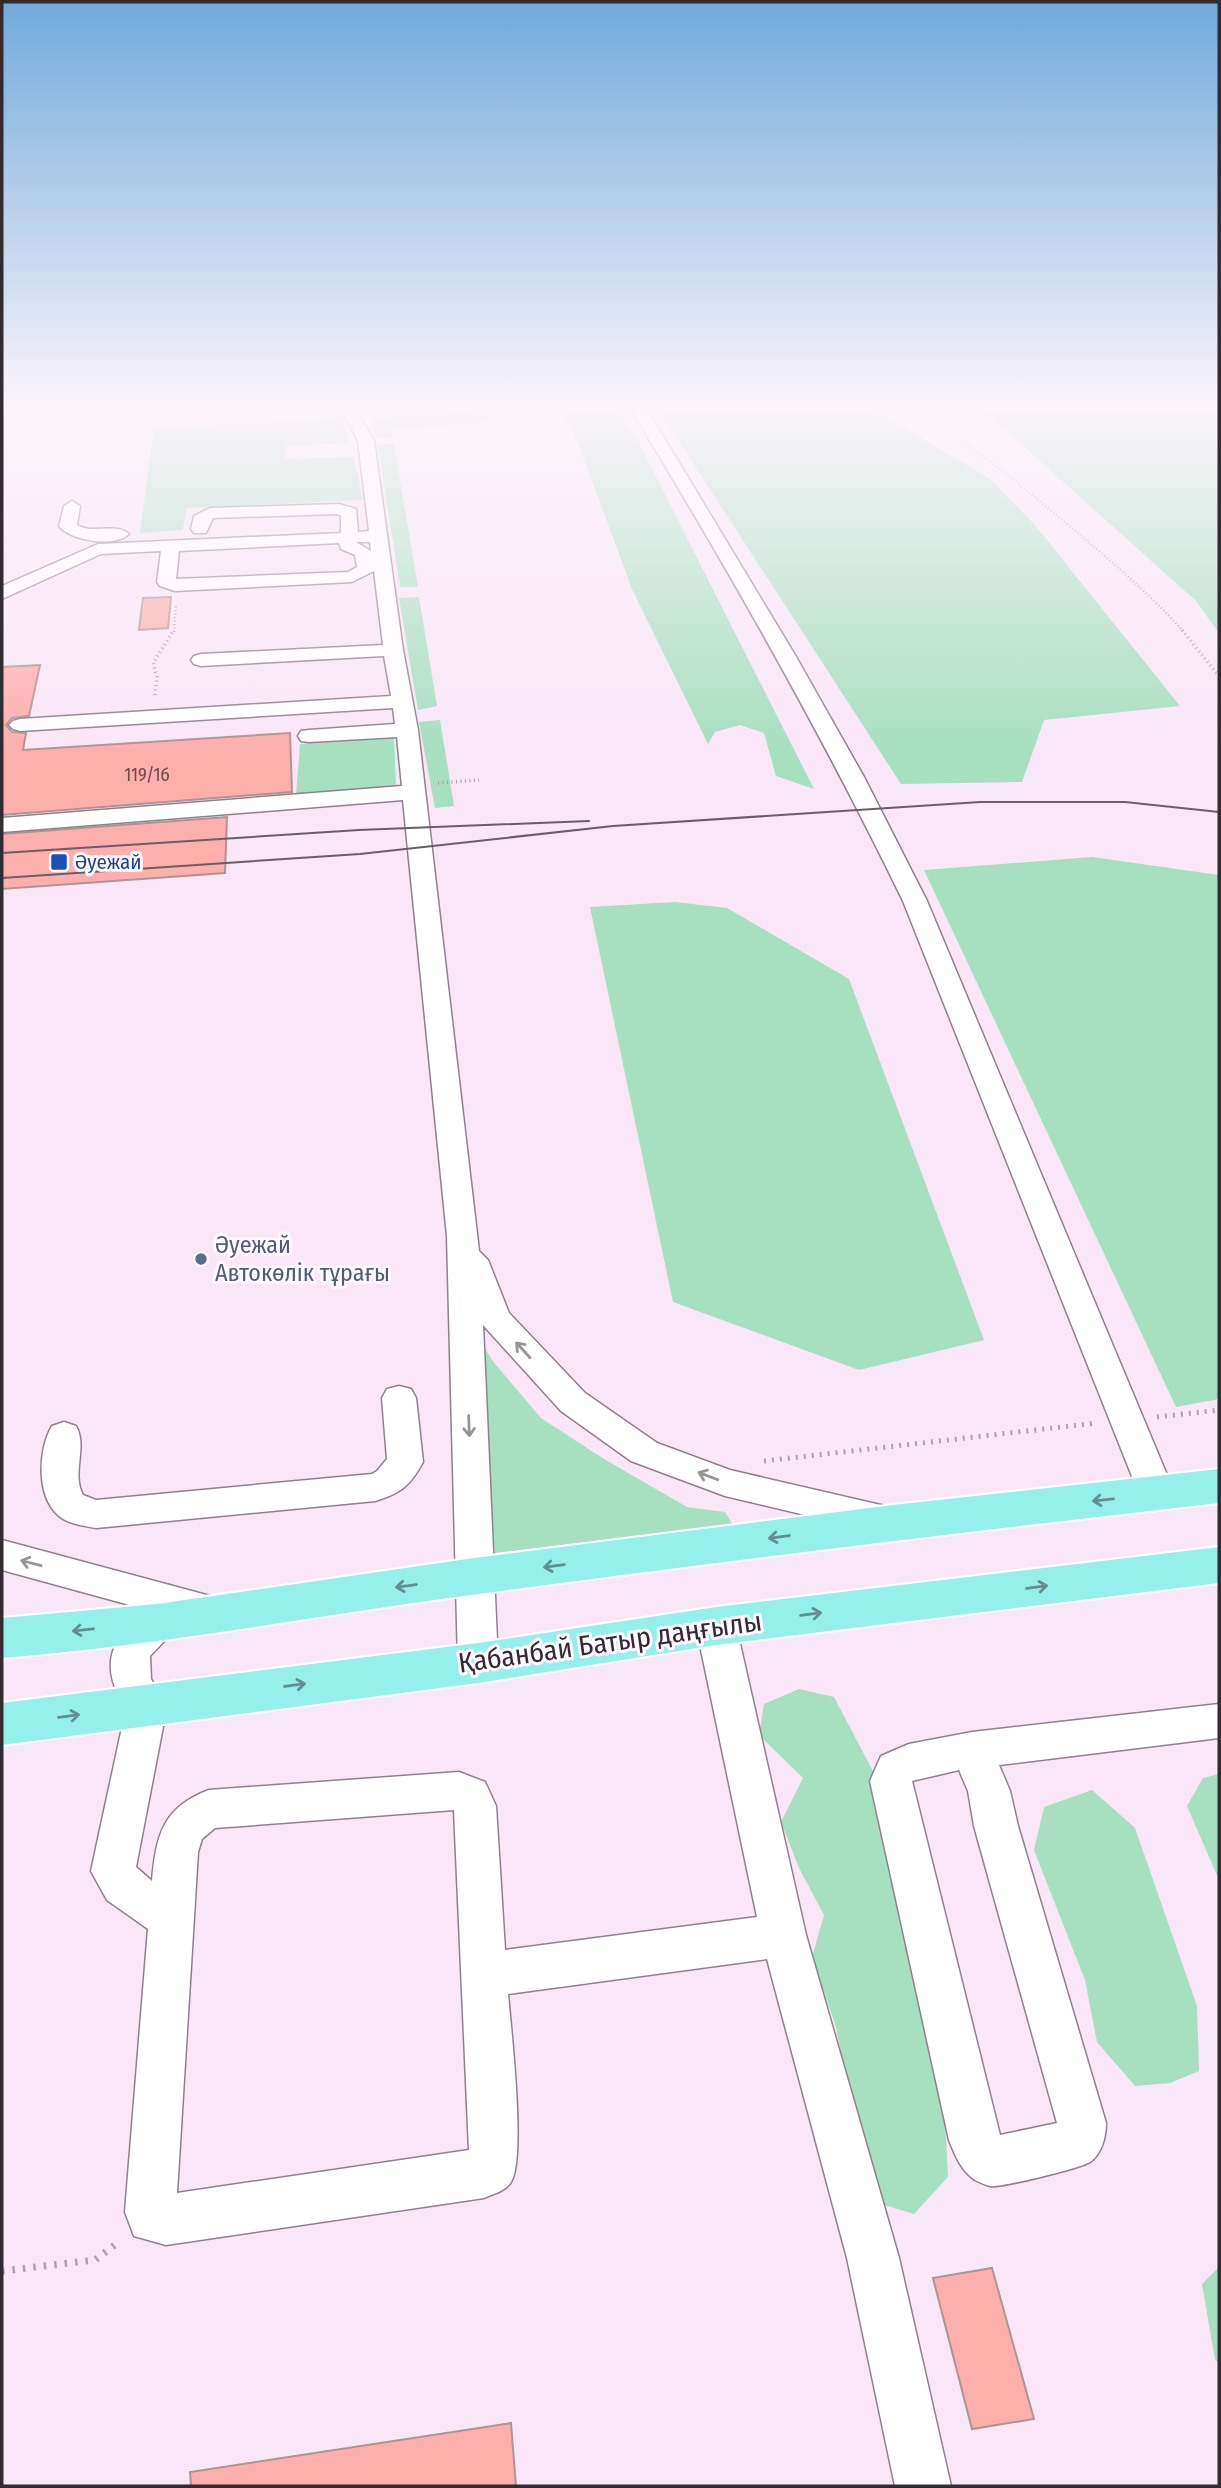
<svg xmlns="http://www.w3.org/2000/svg" width="1221" height="2488" font-family="'Fira Sans Condensed',sans-serif">
	<style>
		.green { fill: #a7dfc1 }
		.building { fill: #fdafac; stroke: #ad9594; stroke-width: 2 }
		.lines { fill: none; stroke-linecap: round; stroke-linejoin: round }
		.minor-casing { stroke: #90808e; stroke-width: 3 }
		.major-casing { stroke: #fff; stroke-width: 4 }
		.path-far3 { stroke: #ad9fab; stroke-width: 2.5; stroke-dasharray: 1 2.5; stroke-linecap: butt }
		.path-far2 { stroke: #ad9fab; stroke-width: 3.5; stroke-dasharray: 1 3.5; stroke-linecap: butt }
		.path-far1 { stroke: #ad9fab; stroke-width: 5; stroke-dasharray: 2 6; stroke-linecap: butt }
		.path { stroke: #ad9fab; stroke-width: 7; stroke-dasharray: 2.5 8; stroke-linecap: butt }
		.minor { fill: #fff; fill-rule: evenodd }
		.major { fill: #95f0ec; fill-rule: evenodd }
		.tram { stroke: #685e67; stroke-width: 2 }
		.oneway { stroke: #989598 }
		.oneway2 { stroke: #648e8e }
		.transit-dot { fill: #1a4fb4; stroke: #fff8fe; stroke-width: 2.5 }
		.service-dot { fill: #5c6f8a; stroke: #fff8fe; stroke-width: 2.5 }
		.labels { text-anchor: middle; dominant-baseline: central; stroke-width: 6; stroke-linejoin: round; paint-order: stroke }
		.far-number-label { font-size: 18px; fill: #654c50 }
		.far-transit-label { font-size: 21px; fill: #164399; stroke: #fff8fe; text-anchor: start }
		.service-label { font-size: 24px; fill: #4e5e75; stroke: #fff8fe; text-anchor: start }
		.near-street-label { font-size: 28px; fill: #322b31; stroke: #fff8fe }
	</style>
	<rect width="100%" height="100%" fill="#f9e7f7"/>
	<!-- green -->
	<g class="green">
		<path d="M509,403H612L616,407L638,441L814,789L776,776L764,733L740,725L715,732L708,744L632,589L577,440L557,407L511,409Z"/>
		<path d="M654,403L864,404L990,479L1034,524L1180,706L1044,720L1022,782L901,784Z"/>
		<path d="M946,403H1219V633L1196,601L993,419Z"/>
		<path d="M505,411L477,424L392,429L393,438H377L370,418Z"/>
		<path d="M341,419L350,443L286,446L285,459L354,457L363,500L186,508L183,530L140,533L154,427Z"/>
		<path d="M378,444H394L418,587H400Z"/>
		<path d="M419,597L437,706L418,710L399,598Z"/>
		<path d="M440,720L454,806L435,808L419,722Z"/>
		<path d="M394,737L396,786L296,795L300,744Z"/>
		<path d="M1092,857L1219,875V1399L1176,1407L924,870Z"/>
		<path d="M675,902L727,908L849,979L984,1340L859,1370L673,1302L590,907Z"/>
		<path d="M475,1334L495,1364L541,1418L604,1459L687,1507L725,1512L733,1525L495,1553Z"/>
		<path d="M799,1689L834,1697L885,1794L941,2038L948,2177L914,2214L881,2204L860,2153L836,2027L812,1957L824,1915L799,1868L781,1822L803,1778L759,1735L764,1704Z"/>
		<path d="M1219,1774V1880L1187,1806L1203,1778Z"/>
		<path d="M1092,1790L1135,1828L1197,2006L1199,2071L1170,2083L1135,2086L1097,2042L1085,1980L1034,1850L1044,1807Z"/>
		<path d="M1219,2267V2362L1215,2360L1202,2284Z"/>
	</g>
	<!-- building -->
	<g class="building">
		<path d="M171,597L168,628L139,630L143,598Z"/>
		<path d="M40,665L29,716L12,718L6,725L12,732L26,733L23,750L290,733L292,792L2,815V667Z"/>
		<path d="M227,817L225,873L2,889V834Z"/>
		<path d="M992,2268L1034,2419L972,2429L933,2278Z"/>
		<path d="M511,2423L516,2486H191L190,2472Z"/>
	</g>
	<g class="lines">
		<!-- minor casing -->
		<g class="minor-casing">
			<g id="minor">
				<path d="M331,403H346L359,416L374,441L403,650L418,730L479,1251L488,1260L509,1313L585,1393L657,1443L730,1470L885,1506L898,1510L903,1520L898,1530L885,1534L725,1496L631,1461L561,1411L483,1325L498,1663L492,1675L478,1680L464,1675L458,1663L447,1236L403,800L2,832V818L402,786L397,737L309,742L301,741L298,736L301,731L309,730L395,724L393,708L20,731L13,729L9,725L13,721L20,719L391,696L384,656L201,666L194,664L191,660L194,656L201,654L383,645L374,571L352,582L175,591L160,586L157,582L161,551L101,554L2,599V586L98,544L341,533V516L337,514L213,518L206,533H194L191,529L194,516L210,508L339,504L356,509L358,532L369,531L358,441L348,421ZM356,542H370L371,551ZM339,543L341,549L355,555L357,567L348,572L176,579L179,551Z"/>
				<path d="M632,403H646L651,416L795,655L864,777L927,901L1175,1494L1170,1504L1157,1508L1144,1504L1139,1494L903,901C822,734 731,574 635,416Z"/>
				<path d="M72,501L80,506L77,525C93,535 116,522 129,534C115,548 71,541 59,526L64,506Z"/>
				<path d="M399,1386L411,1389L416,1398L423,1462C410,1486 401,1493 375,1501L96,1528C84,1526 69,1524 59,1516C36,1497 38,1449 52,1426L64,1422L76,1426C88,1447 71,1473 83,1495L96,1500L372,1474L377,1471L387,1459L382,1398L387,1389Z"/>
				<path d="M2,1540L214,1597L228,1602L233,1613L228,1624L214,1629L174,1617L177,1623L171,1634L150,1656L151,1679L167,1706L136,1867L152,1881C156,1835 163,1807 209,1790L459,1772L485,1782L496,1806L505,1950L757,1917L696,1626L702,1615L716,1610L730,1615L736,1626L806,1935L899,2258L951,2486H895L847,2258L767,1959L508,1994C511,2029 526,2158 511,2182C506,2191 493,2194 484,2198L166,2245L134,2236L125,2212L148,1929L107,1900L91,1871L126,1709C108,1680 103,1655 127,1628C133,1621 139,1614 148,1610L2,1570ZM454,1810L469,2150L177,2193L198,1852L202,1839L215,1828Z"/>
				<path d="M1219,1704V1738L999,1765L1010,1791L1018,1826L1106,2123C1106,2136 1102,2154 1090,2162C1081,2168 1000,2188 990,2186C986,2185 979,2182 975,2180C961,2171 955,2155 949,2140L870,1781L881,1756L909,1744L972,1732ZM959,1770L968,1791L974,1826L1057,2123L1000,2135L912,1781Z"/>
			</g>
		</g>
		<!-- major casing -->
		<g class="major-casing">
			<g id="major">
				<path d="M1219,1469V1503C972,1531 725,1561 478,1594C319,1615 162,1645 2,1658V1618L157,1604L474,1558L893,1505Z"/>
				<path d="M1219,1547V1583L716,1645L478,1683L2,1745V1703L478,1643L716,1607Z"/>
			</g>
		</g>
		<!-- path-far3 -->
		<g class="path-far3">
			<path d="M888,403C955,428 1007,474 1061,519C1104,555 1147,591 1184,632"/>
			<path d="M174,632L176,604"/>
		</g>
		<!-- path-far2 -->
		<g class="path-far2">
			<path d="M1182,630L1219,676"/>
			<path d="M155,695L157,677L153,663L174,630"/>
			<path d="M438,783L479,780"/>
		</g>
		<!-- path-far1 -->
		<g class="path-far1">
			<path d="M1157,1417L1219,1410"/>
			<path d="M764,1461L1097,1423"/>
		</g>
		<!-- path -->
		<path class="path" d="M2,2271L95,2260L120,2241"/>
		<!-- minor -->
		<use href="#minor" class="minor"/>
		<!-- major -->
		<use href="#major" class="major"/>
		<!-- tram -->
		<g class="tram">
			<path d="M2,853L359,830L589,821"/>
			<path d="M2,878L360,854L613,826L980,802H1125L1219,812"/>
		</g>
	</g>
	<!-- one-way arrows -->
	<defs><path id="oneway-shaft" d="M-6 0H5M1.5-3L5.5 0L1.5 3" fill="none" stroke-width="1.6" stroke-linecap="round" stroke-linejoin="round" transform="scale(1.75)"/></defs>
	<g class="oneway">
		<use href="#oneway-shaft" transform="translate(523 1350) rotate(-132)"/>
		<use href="#oneway-shaft" transform="translate(469 1426) rotate(88)"/>
		<use href="#oneway-shaft" transform="translate(708 1476) rotate(-159)"/>
		<use href="#oneway-shaft" transform="translate(31 1563) rotate(-165)"/>
	</g>
	<g class="oneway2">
		<use href="#oneway-shaft" transform="translate(1103 1500) rotate(174)"/>
		<use href="#oneway-shaft" transform="translate(779 1537) rotate(173)"/>
		<use href="#oneway-shaft" transform="translate(554 1566) rotate(173)"/>
		<use href="#oneway-shaft" transform="translate(406 1586) rotate(172)"/>
		<use href="#oneway-shaft" transform="translate(1037 1587) rotate(-7)"/>
		<use href="#oneway-shaft" transform="translate(811 1614) rotate(-7)"/>
		<use href="#oneway-shaft" transform="translate(83 1630) rotate(174)"/>
		<use href="#oneway-shaft" transform="translate(295 1685) rotate(-8)"/>
		<use href="#oneway-shaft" transform="translate(69 1716) rotate(-7)"/>
	</g>
	<!-- sky -->
	<linearGradient id="sky" x2="0" y2="1"><stop stop-color="#71aadb"/><stop offset="0.54" stop-color="#fcf4fb"/><stop offset="1" stop-color="#fcf4fb" stop-opacity="0"/></linearGradient>
	<rect width="1221" height="751" fill="url(#sky)"/>
	<!-- markers -->
	<rect class="transit-dot" x="50" y="853" width="18" height="18" rx="3.5"/>
	<circle class="service-dot" cx="201" cy="1259" r="7"/>
	<g class="labels">
		<!-- far-number labels -->
		<g class="far-number-label">
			<text x="147" y="775">119/1б</text>
		</g>
		<!-- far-transit labels -->
		<g class="far-transit-label">
			<text x="75" y="862">Әуежай</text>
		</g>
		<!-- service labels -->
		<g class="service-label">
			<text x="215" y="1245">Әуежай<tspan x="215" dy="28">Автокөлік тұрағы</tspan></text>
		</g>
		<!-- near-street labels -->
		<g class="near-street-label">
			<text transform="translate(610 1642) rotate(-8)">Қабанбай Батыр даңғылы</text>
		</g>
	</g>
	<!-- border -->
	<rect width="1221" height="2488" fill="none" stroke="#322b31" stroke-width="7"/>
</svg>
